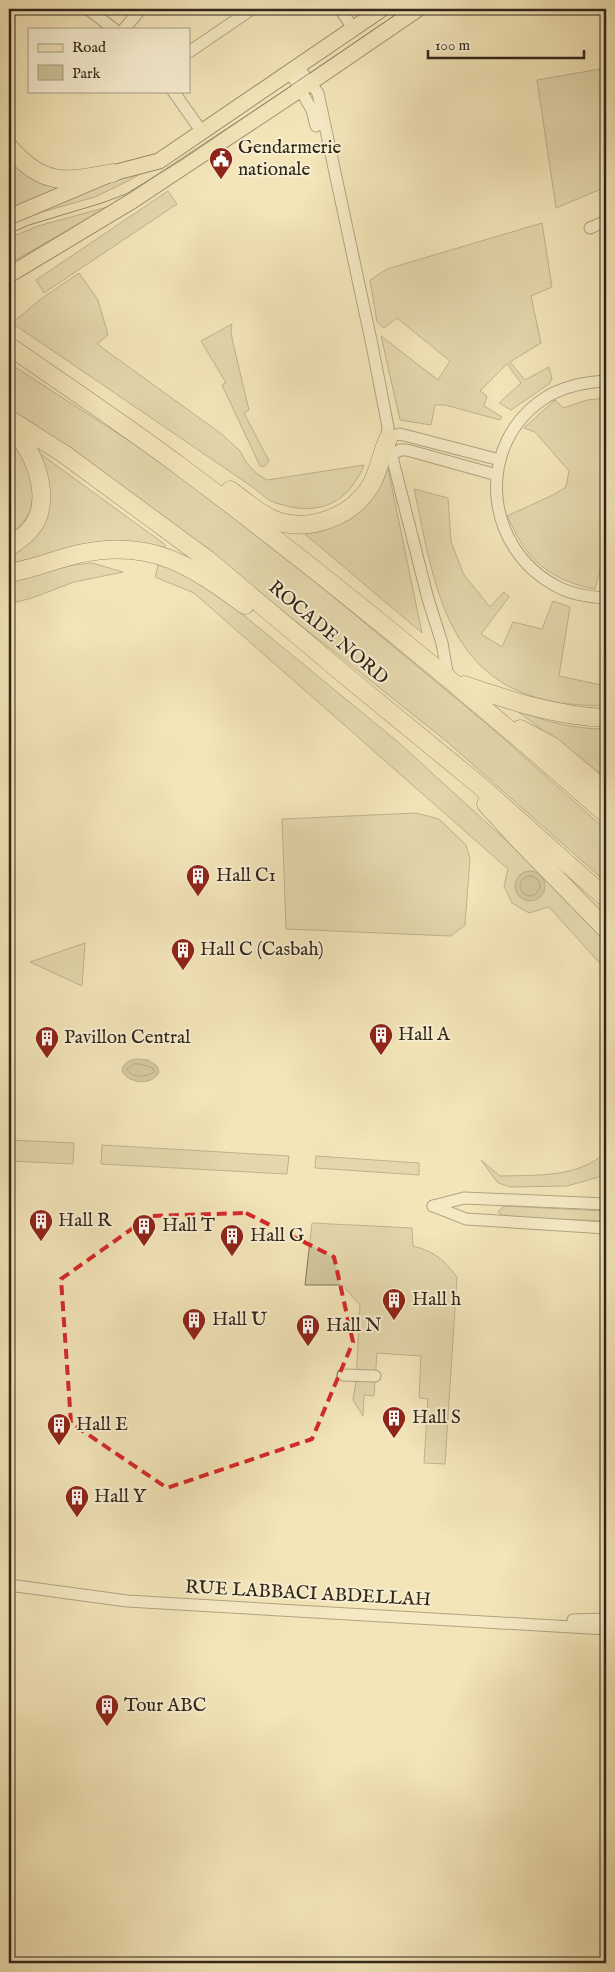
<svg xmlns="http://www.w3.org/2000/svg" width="615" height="1972" font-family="'IM FELL English',serif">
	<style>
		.green { fill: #d2c59d; stroke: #82765b }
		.water { fill: #b1a482; stroke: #7e7258 }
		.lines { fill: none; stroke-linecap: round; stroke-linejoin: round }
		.shore { stroke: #71654e; stroke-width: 1 }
		.minor-casing { stroke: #625641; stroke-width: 13 }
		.major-casing { stroke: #312619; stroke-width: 17 }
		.highway-casing { stroke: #312619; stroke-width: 19 }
		.minor { stroke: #f7eed1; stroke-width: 11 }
		.major { stroke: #f3e5b8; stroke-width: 15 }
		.highway { stroke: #f3e5b8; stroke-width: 18 }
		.tram { stroke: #312619; stroke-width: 1 }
		.marked { fill: none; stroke: #d62828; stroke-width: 4; stroke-dasharray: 10 6; stroke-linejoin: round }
		.labels { text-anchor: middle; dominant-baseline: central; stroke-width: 4; stroke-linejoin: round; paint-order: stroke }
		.poi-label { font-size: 19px; fill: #312619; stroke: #f7eed1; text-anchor: start }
		.street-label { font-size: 19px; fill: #312619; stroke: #f7eed1 }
	</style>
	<rect width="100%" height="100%" fill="#f3e5b8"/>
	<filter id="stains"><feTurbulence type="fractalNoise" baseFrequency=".004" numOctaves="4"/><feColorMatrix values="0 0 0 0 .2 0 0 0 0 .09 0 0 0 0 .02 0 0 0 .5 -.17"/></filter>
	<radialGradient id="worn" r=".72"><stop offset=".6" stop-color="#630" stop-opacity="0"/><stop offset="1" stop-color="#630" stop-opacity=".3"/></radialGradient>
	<!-- green -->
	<g class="green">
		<path d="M606,68V187L556,208L537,80Z"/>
		<path d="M9,156L73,186L9,212Z"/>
		<path d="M154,166L130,180L95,197L42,212L9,224L72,195Z"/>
		<path d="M168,191L177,204L44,293L36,280Z"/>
		<path d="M111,206L19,258L9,264V238L38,226Z"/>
		<path d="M542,223L552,287L531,296L541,343L510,362L525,380L549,367L552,379L549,384L511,410L499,403L521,383L507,364L480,391L487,396L484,406L502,417L500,420L445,405H435L431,425L400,420L381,336L438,380L450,361L397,318L384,328L377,322L370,280L387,269Z"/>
		<path d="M79,273L98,300L108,335L97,344L223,435L240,451L246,462L256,473L267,480L364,465C351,497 327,514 291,507C284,505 276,504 269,500C264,497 259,492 254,488L12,323L41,299Z"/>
		<path d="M232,324L231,332L233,343L249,410L244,413L269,461L264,467L260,466L222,385L226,383L201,341Z"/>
		<path d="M9,363L168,466L237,517L494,730L606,830V882L445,740L206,550L9,411Z"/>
		<path d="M606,398V548L595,589C570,585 542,572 527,551C519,541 513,528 507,516L553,495L566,487L569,471L535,432L524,428L555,400L563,408L587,400Z"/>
		<path d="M9,438L28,463L34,497L31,510L25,520L9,538Z"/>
		<path d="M42,455L163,543L166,546L162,549L54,553L9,564V553L26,541L39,456Z"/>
		<path d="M387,464L422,633L300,530L334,523Z"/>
		<path d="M414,489L448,498L451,542L464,575L490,607L504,592L509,597L481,634L502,647L513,622L542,629L553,601L570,607L559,676L606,686V706C586,705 565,705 546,700C443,677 433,575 414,489Z"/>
		<path d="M159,562L196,576L398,742L543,874L606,940V970L549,907L529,913L512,903L504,886L508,869L194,593L155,577Z"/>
		<path d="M92,563L123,572L74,582L32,598L9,604V581L73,565Z"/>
		<path d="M516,710C546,722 574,729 606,729V778Z"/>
		<path d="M416,813L439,819L466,845L470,858L465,925L451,936L286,929L282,819Z"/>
		<path d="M85,943L82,986L30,962Z"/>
		<path d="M9,1140L74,1143L73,1164L9,1161Z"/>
		<path d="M102,1145L289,1156L287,1174L101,1164Z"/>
		<path d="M606,1152V1175L567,1186L511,1187L498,1183L481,1160L500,1176C535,1175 579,1178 606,1152Z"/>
		<path d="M316,1156L419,1163V1175L315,1168Z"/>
		<path d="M504,1206L606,1211V1221L505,1217L498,1212Z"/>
		<path d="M312,1223L412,1228L413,1246C435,1252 443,1259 457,1277L445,1464L424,1463L428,1399L419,1398L421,1356L377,1353L374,1396L364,1395L363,1416L353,1400L356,1381L360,1305L342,1285H305Z"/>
	</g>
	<!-- water -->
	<g class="water">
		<circle cx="530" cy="886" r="15"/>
		<path d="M139,1059L148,1060L157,1066L159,1072C153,1086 128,1084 122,1071C123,1062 131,1059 139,1059Z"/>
	</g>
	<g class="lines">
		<!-- shore -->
		<g class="shore">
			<circle cx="530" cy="886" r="10"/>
			<path d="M134,1064H141L153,1068L154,1072C146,1078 133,1078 127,1070Z"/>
		</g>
		<!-- minor casing -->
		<g class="minor-casing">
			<g id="minor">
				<path d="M88,9L114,29"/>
				<path d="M340,9L353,28"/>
				<path d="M124,29L141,9"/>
				<path d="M189,52L252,9"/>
				<path d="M298,67L318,93L372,345L388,427L387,437L428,599L442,643L448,678"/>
				<path d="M290,72L312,110L316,126"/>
				<path d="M173,91L202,132"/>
				<path d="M590,228L606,221"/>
				<path d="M606,381C586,382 566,386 548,396C473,442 483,549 558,587C573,595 590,597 606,598"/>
				<path d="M387,437L400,434L500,460"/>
				<path d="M391,455L400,450H407L497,475"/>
				<path d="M433,1206L466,1219L606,1228"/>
				<path d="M433,1206L464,1198L606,1204"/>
				<path d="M343,1375L375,1376"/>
				<path d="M9,1585L127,1601L606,1629"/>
				<path d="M573,1620L606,1619"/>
			</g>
		</g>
		<!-- major casing -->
		<g class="major-casing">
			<g id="major">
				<path d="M9,217L113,173L159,161L382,9"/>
				<path d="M9,275L132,201L301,89L418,9"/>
			</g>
		</g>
		<!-- highway casing -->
		<g class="highway-casing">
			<g id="highway">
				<path d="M9,147C43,187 66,182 113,173"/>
				<path d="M9,346C66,386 125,425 181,467C327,576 469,693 606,814"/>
				<path d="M9,419L64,454L208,560L346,676L479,785L606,898"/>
				<path d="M9,427C34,446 51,495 35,523C29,533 18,541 9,547"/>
				<path d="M230,490C244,500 258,513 274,520C309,533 352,517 371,485C379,471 381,454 388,439"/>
				<path d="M9,573C34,569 58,558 83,553C152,539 192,566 245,605"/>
				<path d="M464,685C511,701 556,716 606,718"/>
				<path d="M520,729L552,746L606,791"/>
				<path d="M486,804L518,839L606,929"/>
			</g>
		</g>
		<!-- minor -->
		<use href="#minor" class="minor"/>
		<!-- major -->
		<use href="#major" class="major"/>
		<!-- highway -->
		<use href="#highway" class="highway"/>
		<!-- tram -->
		<path class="tram" d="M9,234L29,225L102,203L126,194L180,161L404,9"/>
	</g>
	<!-- marked area -->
	<path d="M0 0H615V1972H0ZM246,1213L334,1257L353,1342L312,1439L167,1488L71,1423L61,1279L150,1216Z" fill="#f3e5b8" fill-opacity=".55" fill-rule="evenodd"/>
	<path class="marked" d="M246,1213L334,1257L353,1342L312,1439L167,1488L71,1423L61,1279L150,1216Z"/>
	<!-- icons -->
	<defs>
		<g id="civic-pin" transform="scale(1.25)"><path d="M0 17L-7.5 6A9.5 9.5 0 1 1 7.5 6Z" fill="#8f2418" stroke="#f7eed1"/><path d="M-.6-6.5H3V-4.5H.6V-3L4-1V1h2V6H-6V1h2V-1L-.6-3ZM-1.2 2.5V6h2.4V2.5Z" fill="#fff"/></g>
		<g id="building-pin" transform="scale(1.25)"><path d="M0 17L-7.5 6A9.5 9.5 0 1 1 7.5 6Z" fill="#8f2418" stroke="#f7eed1"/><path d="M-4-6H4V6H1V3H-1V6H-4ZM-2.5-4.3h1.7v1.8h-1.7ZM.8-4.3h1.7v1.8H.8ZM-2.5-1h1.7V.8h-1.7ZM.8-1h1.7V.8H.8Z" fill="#fff"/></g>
	</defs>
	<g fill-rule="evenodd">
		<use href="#civic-pin" x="221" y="159"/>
		<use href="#building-pin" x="198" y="876"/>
		<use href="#building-pin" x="183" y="950"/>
		<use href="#building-pin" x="381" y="1035"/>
		<use href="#building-pin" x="47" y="1038"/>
		<use href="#building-pin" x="41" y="1221"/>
		<use href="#building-pin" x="144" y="1226"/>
		<use href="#building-pin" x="232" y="1236"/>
		<use href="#building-pin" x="394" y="1300"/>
		<use href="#building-pin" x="194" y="1320"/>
		<use href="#building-pin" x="308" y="1326"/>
		<use href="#building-pin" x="394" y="1418"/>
		<use href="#building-pin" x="59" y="1425"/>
		<use href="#building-pin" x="77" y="1497"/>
		<use href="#building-pin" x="107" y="1706"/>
	</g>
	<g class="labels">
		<!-- poi labels -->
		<g class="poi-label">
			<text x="238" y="148">Gendarmerie<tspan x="238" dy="22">nationale</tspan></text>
			<text x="216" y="876">Hall C1</text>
			<text x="200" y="950">Hall C (Casbah)</text>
			<text x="398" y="1035">Hall A</text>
			<text x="64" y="1038">Pavillon Central</text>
			<text x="58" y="1221">Hall R</text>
			<text x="162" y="1226">Hall T</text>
			<text x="250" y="1236">Hall G</text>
			<text x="412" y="1300">Hall h</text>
			<text x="212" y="1320">Hall U</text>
			<text x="326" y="1326">Hall N</text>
			<text x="412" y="1418">Hall S</text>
			<text x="76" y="1425">Hall E</text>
			<text x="94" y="1497">Hall Y</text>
			<text x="124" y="1706">Tour ABC</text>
		</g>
		<!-- street labels -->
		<g class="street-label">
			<text transform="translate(328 633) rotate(40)">ROCADE NORD</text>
			<text transform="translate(308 1594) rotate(3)">RUE LABBACI ABDELLAH</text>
		</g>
	</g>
	<!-- margin -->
	<rect width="615" height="1972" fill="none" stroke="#f3e5b8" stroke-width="30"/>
	<rect x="10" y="10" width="595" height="1952" fill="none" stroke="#312619" stroke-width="2.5"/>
	<rect x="15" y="15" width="585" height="1942" fill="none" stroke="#312619"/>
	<!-- legend -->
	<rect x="28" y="28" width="162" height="65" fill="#f7eed1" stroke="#a89e87"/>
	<rect x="38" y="44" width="25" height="8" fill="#f3e5b8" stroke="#a89e87"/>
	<text x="72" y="52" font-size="15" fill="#312619">Road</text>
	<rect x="38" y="65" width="25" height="15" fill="#d2c59d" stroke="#a89e87"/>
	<text x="72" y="78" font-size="15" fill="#312619">Park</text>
	<!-- scale -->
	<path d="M428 50v8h156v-8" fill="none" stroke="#312619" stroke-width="2.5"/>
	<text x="435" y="50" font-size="15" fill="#312619" stroke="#f7eed1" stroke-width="4" paint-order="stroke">100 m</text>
	<rect width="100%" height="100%" filter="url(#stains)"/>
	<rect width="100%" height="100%" fill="url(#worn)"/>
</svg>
